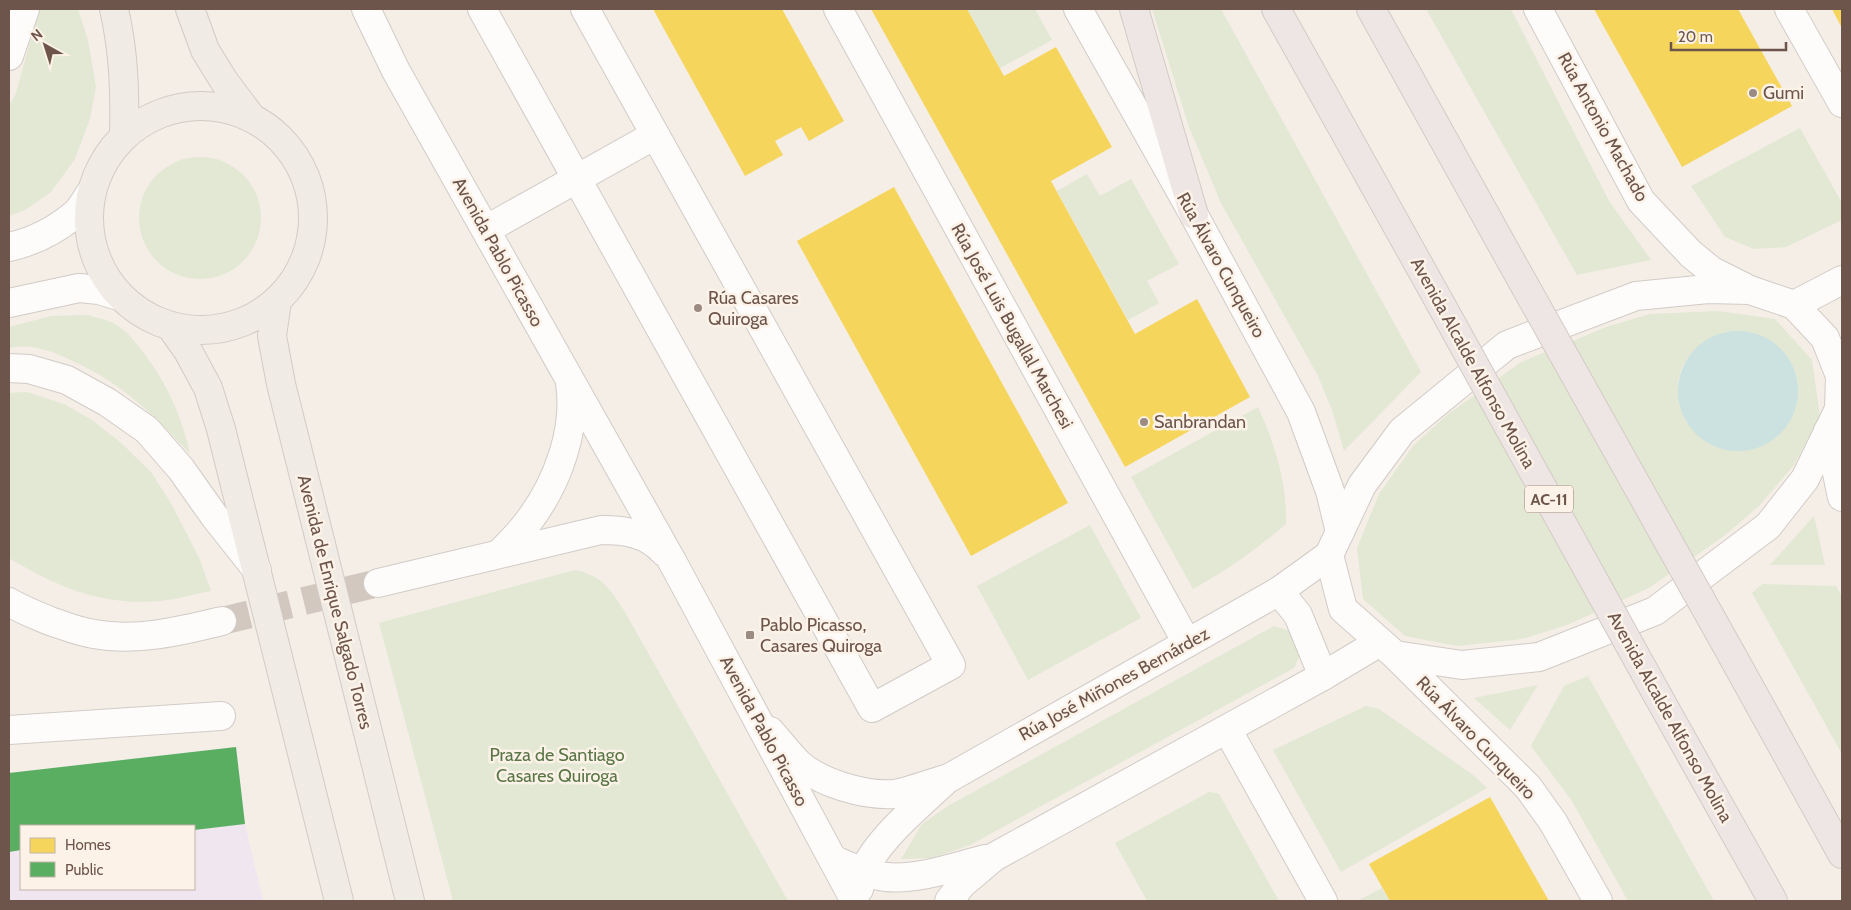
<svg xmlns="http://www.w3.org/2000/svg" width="1851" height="910" font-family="Cabin,sans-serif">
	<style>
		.education { fill: #efe6ef; fill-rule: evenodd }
		.green { fill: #e2e8d3; fill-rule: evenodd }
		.water { fill: #cbe2e1 }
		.homes { fill: #f6d55c }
		.public { fill: #5aae61 }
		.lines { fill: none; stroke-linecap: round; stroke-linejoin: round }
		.street-tunnel { stroke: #d2c8c0; stroke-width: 28; stroke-dasharray: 28 14; stroke-linecap: butt }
		.street-casing { stroke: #d2cbc6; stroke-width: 30 }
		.secondary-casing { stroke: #d2cac4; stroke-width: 30 }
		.primary-casing { stroke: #d3cac5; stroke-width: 30 }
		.highway-casing { stroke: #d3cac5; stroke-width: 30 }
		.street { stroke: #fdfcfb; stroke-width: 28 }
		.secondary { stroke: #fdfcfb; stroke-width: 28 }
		.primary { stroke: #f0ebe4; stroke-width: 28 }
		.highway { stroke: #eee6e4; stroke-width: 28 }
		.highway-bridge-casing { stroke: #d3cac5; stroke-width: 30; stroke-linecap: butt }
		.highway-bridge { stroke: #eee6e4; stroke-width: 28 }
		.poi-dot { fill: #9c8b82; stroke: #fcf2e7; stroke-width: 2 }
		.labels { text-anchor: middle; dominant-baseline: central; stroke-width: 5; stroke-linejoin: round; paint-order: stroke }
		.shield { fill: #fcf2e7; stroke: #98847a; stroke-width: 1 }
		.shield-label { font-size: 16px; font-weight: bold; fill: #6d554c }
		.poi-label { font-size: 18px; fill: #6d554c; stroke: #fcf2e7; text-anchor: start }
		.street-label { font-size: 18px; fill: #6d554c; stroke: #fcf2e7 }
		.park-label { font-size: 18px; fill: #5a7748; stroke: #fcf2e7 }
	</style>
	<rect width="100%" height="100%" fill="#f4eee7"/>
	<!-- education -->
	<path class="education" d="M236,747L245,824L263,901H9V773ZM21,826H194V889H21Z"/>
	<!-- green -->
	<g class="green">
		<path d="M39,9H78L88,40L96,87L90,119L75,159L51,192L25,210L9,216V106L16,93Z"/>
		<path d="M967,9H1035L1052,40L1000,68Z"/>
		<path d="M1152,9H1221L1421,372L1344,451L1332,410L1317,374L1221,203L1189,127Z"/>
		<path d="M1426,9H1511L1609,201L1651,260L1577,275Z"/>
		<path d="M1800,128L1842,203V220L1786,247L1754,249L1725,237L1691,186Z"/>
		<circle cx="200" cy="218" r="61"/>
		<path d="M1087,174L1100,196L1131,179L1179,264L1147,281L1159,303L1128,320L1057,191Z"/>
		<path d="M1719,311L1775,319L1812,360L1820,416L1794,465L1759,506L1724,536L1649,588L1567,625L1522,639L1457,646L1405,636L1363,599L1357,548L1379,494L1413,446L1447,415L1521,362L1609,326L1650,314ZM1726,332L1687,424C1667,380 1681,348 1726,332Z"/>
		<path d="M88,315C96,318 106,319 113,323C127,330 137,344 146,356C168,386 182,417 190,454C157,418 128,389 85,367C67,358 51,350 32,347C24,346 16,347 9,348V327L51,316Z"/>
		<path d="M27,392L64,404L92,420L120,442L151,472L172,505L200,560L211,591C194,594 178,599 161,601C102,606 59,588 9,558V393Z"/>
		<path d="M1258,407C1275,444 1287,483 1286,524C1257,549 1227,570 1193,589L1131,477Z"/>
		<path d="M1814,516L1825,565H1770Z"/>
		<path d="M1090,525L1141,618L1028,680L977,586Z"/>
		<path d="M575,570C604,577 609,588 625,612L788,901H453L379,623Z"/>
		<path d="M1762,584L1836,586L1842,596V754L1752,593Z"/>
		<path d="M1274,626L1291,631L1301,653L1294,668L970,845L932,858L901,859L922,824L948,806Z"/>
		<path d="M1588,676L1714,901H1628L1572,801L1531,746L1564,686Z"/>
		<path d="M1538,685L1510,730L1474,698Z"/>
		<path d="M1366,706L1379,709L1473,775L1487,788L1341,872L1273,750Z"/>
		<path d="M1209,792L1219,794L1279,901H1147L1115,843Z"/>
		<path d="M1382,888L1390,901H1357Z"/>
	</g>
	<!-- water -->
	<circle class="water" cx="1738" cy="391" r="60"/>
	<!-- homes -->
	<g class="homes">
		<path d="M653,9H782L844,121L809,141L801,127L775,141L783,155L745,176Z"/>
		<path d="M871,9H967L1004,76L1056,47L1112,147L1051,181L1135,334L1197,299L1250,397L1125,467Z"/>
		<path d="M1594,9H1738L1792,106L1682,167Z"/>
		<path d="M1832,9H1842V28L1835,15Z"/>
		<path d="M894,187L1068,503L971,556L797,241Z"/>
		<path d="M1490,797L1549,901H1390L1369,864Z"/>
	</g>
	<!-- public -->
	<path class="public" d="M236,747L245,824L194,830V826H21V850L9,852V773Z"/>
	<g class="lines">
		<!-- street-tunnel -->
		<path class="street-tunnel" d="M222,621L378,583"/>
		<!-- street casing -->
		<g class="street-casing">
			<g id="street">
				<path d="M366,9L396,71L672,561"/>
				<path d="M482,9L872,708L951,665L585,9"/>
				<path d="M838,9L1187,643"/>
				<path d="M1078,9L1194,215L1301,412L1330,491L1340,532"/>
				<path d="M1538,9L1641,201L1691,254L1712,271L1744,287"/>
				<path d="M1789,9L1842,103"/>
				<path d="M9,56L25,9"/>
				<path d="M487,229L655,135"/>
				<path d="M9,247C32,242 56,230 75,214C81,209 86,199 91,192"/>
				<path d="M9,303L79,288L99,290L119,296"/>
				<path d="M1794,305L1842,280"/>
				<path d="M9,368L29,369L67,380L107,402L147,430L181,469L215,517L257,570"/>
				<path d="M1828,431L1842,497"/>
				<path d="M500,553C511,542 522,531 531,518C558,481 577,429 570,383"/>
				<path d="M378,583L601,530C625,530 647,533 664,552"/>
				<path d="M1279,591L1298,615L1323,676"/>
				<path d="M9,602C22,610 36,615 50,621C65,626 79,632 94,634C137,642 181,631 222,621"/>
				<path d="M1395,655L1462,665L1539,657L1655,611L1768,526L1805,479L1839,409L1840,376L1825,338L1794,305L1750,290L1708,289L1636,296L1507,345L1402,431L1362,485L1329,555L1343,609L1395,655L1528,787L1553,822L1598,901"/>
				<path d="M1227,729L1323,901"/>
				<path d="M9,730L221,716"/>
				<path d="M770,731C779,741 788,753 798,763C820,783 864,796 894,794C909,792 933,782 949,778L1279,591L1329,555"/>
				<path d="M834,860C851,867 868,875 886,877C919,880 954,867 985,859"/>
				<path d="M859,889C861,883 861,876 864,871C877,840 919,805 944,782"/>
				<path d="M949,901L962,884L994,857L1323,676L1380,642"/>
			</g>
		</g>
		<!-- secondary casing -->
		<g class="secondary-casing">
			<path id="secondary" d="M672,561L855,901"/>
		</g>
		<!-- primary casing -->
		<g class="primary-casing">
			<g id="primary">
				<path d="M114,9C124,53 125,92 124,136"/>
				<path d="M190,9L205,50L224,81L251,117"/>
				<circle cx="201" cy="218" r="112"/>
				<path d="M277,301L272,336L281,384L410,901"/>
				<path d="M171,327L188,351L208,388L221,429L339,901"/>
			</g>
		</g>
		<!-- highway casing -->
		<g class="highway-casing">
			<g id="highway">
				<path d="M1134,9L1194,215"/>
				<path d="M1276,9L1439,301"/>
				<path d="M1371,9L1511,261"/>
				<path d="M1733,657L1842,854"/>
				<path d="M1659,698L1773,901"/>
			</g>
		</g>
		<!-- street -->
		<use href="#street" class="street"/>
		<!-- secondary -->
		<use href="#secondary" class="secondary"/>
		<!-- primary -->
		<use href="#primary" class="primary"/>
		<!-- highway -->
		<use href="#highway" class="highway"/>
		<!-- highway-bridge casing -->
		<g class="highway-bridge-casing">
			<g id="highway-bridge">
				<path d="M1511,261L1733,657"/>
				<path d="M1439,301L1659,698"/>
			</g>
		</g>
		<!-- highway-bridge -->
		<use href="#highway-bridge" class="highway-bridge"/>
	</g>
	<!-- markers -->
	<g class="poi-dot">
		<circle cx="1753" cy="93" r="5"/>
		<circle cx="698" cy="308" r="5"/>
		<circle cx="1144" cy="422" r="5"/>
		<rect x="745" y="630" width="10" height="10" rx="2.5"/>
	</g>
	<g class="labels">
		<!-- shield labels -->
		<rect class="shield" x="1525" y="485.5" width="48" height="27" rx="4"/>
		<g class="shield-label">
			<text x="1549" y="499">AC-11</text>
		</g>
		<!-- poi labels -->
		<g class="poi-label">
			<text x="1763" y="93">Gumi</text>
			<text x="708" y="298">Rúa Casares<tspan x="708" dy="21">Quiroga</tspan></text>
			<text x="1154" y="422">Sanbrandan</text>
			<text x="760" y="625">Pablo Picasso,<tspan x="760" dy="21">Casares Quiroga</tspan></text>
		</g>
		<!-- street labels -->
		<g class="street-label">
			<text transform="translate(1603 127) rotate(61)">Rúa Antonio Machado</text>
			<text transform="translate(498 252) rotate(61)">Avenida Pablo Picasso</text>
			<text transform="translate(1221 265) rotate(61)">Rúa Álvaro Cunqueiro</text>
			<text transform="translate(1012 326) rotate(61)">Rúa José Luis Bugallal Marchesi</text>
			<text transform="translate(1473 363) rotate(61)">Avenida Alcalde Alfonso Molina</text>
			<text transform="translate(335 602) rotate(76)">Avenida de Enrique Salgado Torres</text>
			<text transform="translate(1114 684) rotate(-29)">Rúa José Miñones Bernárdez</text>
			<text transform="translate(1670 717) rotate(61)">Avenida Alcalde Alfonso Molina</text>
			<text transform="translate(764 731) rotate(62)">Avenida Pablo Picasso</text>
			<text transform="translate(1476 738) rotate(46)">Rúa Álvaro Cunqueiro</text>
		</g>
		<!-- park labels -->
		<g class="park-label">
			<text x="557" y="755">Praza de Santiago<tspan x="557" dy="21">Casares Quiroga</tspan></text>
		</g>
	</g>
	<!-- border -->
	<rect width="1851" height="910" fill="none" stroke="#6d554c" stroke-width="20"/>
	<!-- legend -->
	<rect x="20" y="825" width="175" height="65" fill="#fcf2e7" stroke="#c3b3a9"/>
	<rect x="30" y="838" width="25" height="15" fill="#f6d55c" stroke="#c3b3a9"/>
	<text x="65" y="850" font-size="15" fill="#6d554c">Homes</text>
	<rect x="30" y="862" width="25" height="15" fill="#5aae61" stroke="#c3b3a9"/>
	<text x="65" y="875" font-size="15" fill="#6d554c">Public</text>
	<!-- north arrow -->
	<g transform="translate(45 45) rotate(321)" stroke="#fcf2e7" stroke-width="4" paint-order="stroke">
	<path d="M0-4L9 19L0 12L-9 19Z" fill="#6d554c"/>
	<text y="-8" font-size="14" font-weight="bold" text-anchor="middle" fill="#6d554c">N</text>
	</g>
	<!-- scale -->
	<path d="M1671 42v8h115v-8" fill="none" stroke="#6d554c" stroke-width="2.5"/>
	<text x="1678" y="42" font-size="15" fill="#6d554c" stroke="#fcf2e7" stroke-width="4" paint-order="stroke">20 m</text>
</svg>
